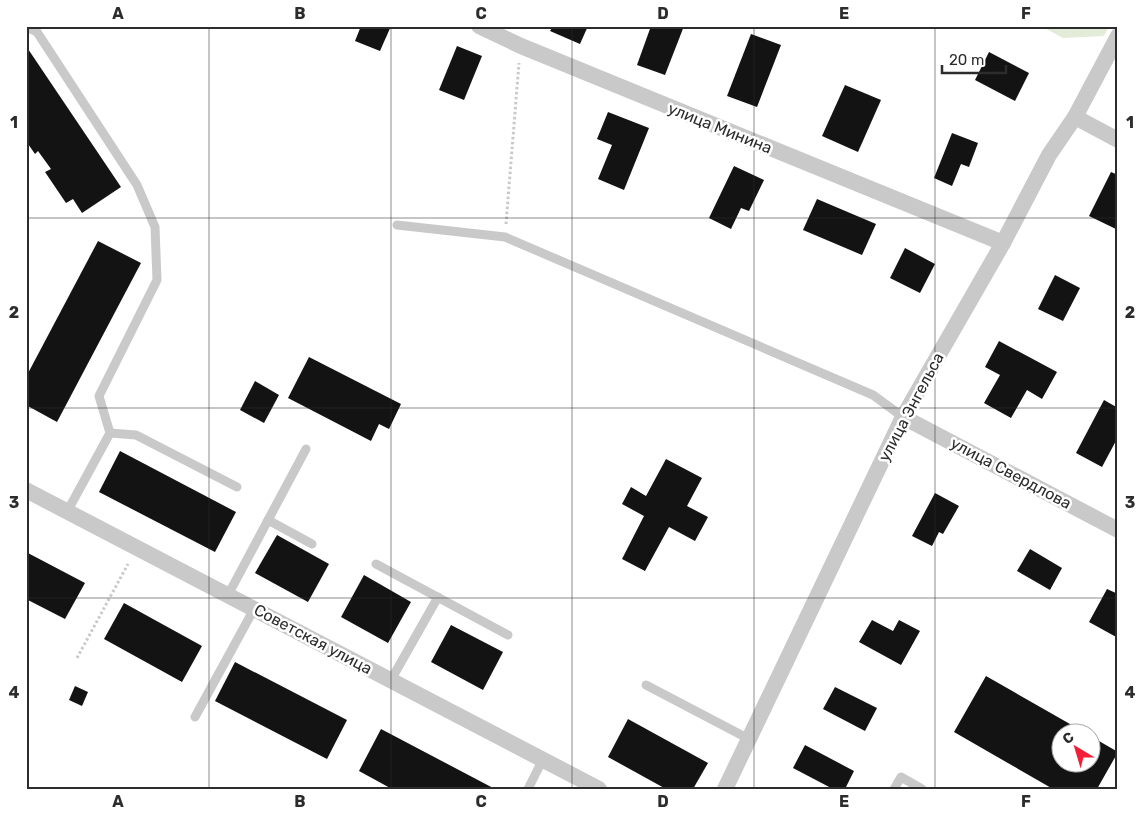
<svg xmlns="http://www.w3.org/2000/svg" width="1144" height="815" font-family="Rubik,sans-serif">
	<style>
		.green { fill: #e3ecd8 }
		.building { fill: #131313 }
		.lines { fill: none; stroke-linecap: round; stroke-linejoin: round }
		.path { stroke: #c9c9c9; stroke-width: 3; stroke-dasharray: 2.5 2.5; stroke-linecap: butt }
		.lane { stroke: #c9c9c9; stroke-width: 9 }
		.street { stroke: #c9c9c9; stroke-width: 16 }
		.grid { fill: none; stroke: #2c2c2c; stroke-width: 1; stroke-opacity: 0.55 }
		.labels { text-anchor: middle; dominant-baseline: central; stroke-width: 5; stroke-linejoin: round; paint-order: stroke }
		.street-label { font-size: 16px; fill: #2c2c2c; stroke: #fff }
		.neatline { fill: none; stroke: #2c2c2c; stroke-width: 2 }
		.grid-label { font-size: 16px; text-anchor: middle; font-weight: bold; fill: #2c2c2c }
	</style>
	<rect width="100%" height="100%" fill="#fff"/>
	<!-- green -->
	<path class="green" d="M1041,26H1109L1104,36L1063,38Z"/>
	<!-- building -->
	<g class="building">
		<path d="M361,26H391L380,51L355,41Z"/>
		<path d="M553,26H588L580,44L550,31Z"/>
		<path d="M651,26H684L665,75L637,65Z"/>
		<path d="M751,34L781,45L757,107L727,96Z"/>
		<path d="M26,46L121,187L82,213L73,199L66,203L45,172L51,169L38,151L35,154L26,141Z"/>
		<path d="M457,46L482,56L464,100L439,90Z"/>
		<path d="M989,52L1029,73L1015,101L975,80Z"/>
		<path d="M845,85L881,100L858,152L822,136Z"/>
		<path d="M608,112L649,128L624,190L598,179L612,145L597,139Z"/>
		<path d="M952,133L978,143L969,167L961,164L952,186L934,178Z"/>
		<path d="M734,166L764,180L749,211L741,208L731,229L709,218Z"/>
		<path d="M1111,172L1118,175V230L1089,216Z"/>
		<path d="M817,199L876,224L862,255L803,230Z"/>
		<path d="M98,241L141,263L57,422L26,405V377Z"/>
		<path d="M905,248L935,264L920,293L890,278Z"/>
		<path d="M1055,275L1080,288L1063,321L1038,309Z"/>
		<path d="M999,341L1057,372L1042,399L1027,390L1011,418L984,403L1000,375L985,367Z"/>
		<path d="M309,357L401,404L389,429L379,424L371,441L288,398Z"/>
		<path d="M255,381L279,395L264,423L240,410Z"/>
		<path d="M1104,400L1118,408V437L1102,467L1076,453Z"/>
		<path d="M120,451L236,512L215,552L99,492Z"/>
		<path d="M666,459L702,478L687,506L708,517L695,541L669,527L645,571L622,559L644,516L622,504L631,487L646,496Z"/>
		<path d="M935,493L959,506L943,534L939,532L932,546L912,536Z"/>
		<path d="M277,535L329,564L308,602L255,573Z"/>
		<path d="M1030,549L1062,568L1050,590L1017,571Z"/>
		<path d="M26,552L85,583L65,619L26,599Z"/>
		<path d="M364,575L411,602L388,643L341,617Z"/>
		<path d="M1107,589L1118,594V638L1089,622Z"/>
		<path d="M124,603L202,646L182,682L104,639Z"/>
		<path d="M872,620L893,631L899,620L920,631L901,665L859,642Z"/>
		<path d="M451,625L503,652L483,690L431,662Z"/>
		<path d="M235,662L347,720L327,759L215,701Z"/>
		<path d="M986,676L1084,732H1062V762H1092V737L1118,752L1097,789H1053L954,732Z"/>
		<path d="M75,686L88,692L82,706L69,700Z"/>
		<path d="M835,687L877,708L865,731L823,709Z"/>
		<path d="M628,719L708,763L693,789H666L608,757Z"/>
		<path d="M381,729L495,789H392L359,771Z"/>
		<path d="M805,745L854,771L845,789H833L793,768Z"/>
	</g>
	<g class="lines">
		<!-- path -->
		<g class="path">
			<path d="M506,224L519,63"/>
			<path d="M77,658L128,564"/>
		</g>
		<!-- lane -->
		<g class="lane">
			<path d="M26,27L37,32L137,185L155,227L157,280L99,396L110,433L67,512"/>
			<path d="M397,225L505,237L873,395L903,417"/>
			<path d="M110,433L136,435L237,487"/>
			<path d="M268,520L312,544"/>
			<path d="M376,564L508,635"/>
			<path d="M228,595L306,449"/>
			<path d="M391,680L438,597"/>
			<path d="M646,685L749,739"/>
			<path d="M195,717L254,609"/>
			<path d="M528,789L543,759"/>
			<path d="M894,789L901,777L922,789"/>
		</g>
		<!-- street -->
		<g class="street">
			<path d="M479,26L521,46L1003,243"/>
			<path d="M1075,117L1118,140"/>
			<path d="M903,417L1118,530"/>
			<path d="M26,490L599,789"/>
			<path d="M725,789L903,417L1003,243L1049,155L1075,117L1118,36"/>
		</g>
	</g>
	<!-- grid -->
	<path class="grid" d="M209,26V789M391,26V789M572,26V789M754,26V789M935,26V789M26,218H1118M26,408H1118M26,598H1118"/>
	<g class="labels">
		<!-- street labels -->
		<g class="street-label">
			<text transform="translate(720 128) rotate(22)">улица Минина</text>
			<text transform="translate(911 407) rotate(-62)">улица Энгельса</text>
			<text transform="translate(1011 473) rotate(28)">улица Свердлова</text>
			<text transform="translate(313 639) rotate(28)">Советская улица</text>
		</g>
	</g>
	<!-- border -->
	<rect width="1144" height="815" fill="none" stroke="#ffffff" stroke-width="55"/>
	<!-- north arrow -->
	<g transform="translate(1076 748) rotate(322)"><circle r="24" fill="#ffffff" stroke="#ababab"/>
	<path d="M0-4L9 19L0 12L-9 19Z" fill="#f51c37"/>
	<text y="-8" font-size="14" font-weight="bold" text-anchor="middle" fill="#2c2c2c">С</text>
	</g>
	<!-- scale -->
	<path d="M942 65v8h64v-8" fill="none" stroke="#2c2c2c" stroke-width="2.5"/>
	<text x="949" y="65" font-size="15" fill="#2c2c2c" stroke="#ffffff" stroke-width="4" paint-order="stroke">20 m</text>
	<rect x="28" y="28" width="1088" height="760" class="neatline"/>
	<g class="grid-label">
		<text x="118" y="19">A</text>
		<text x="300" y="19">B</text>
		<text x="481" y="19">C</text>
		<text x="663" y="19">D</text>
		<text x="844" y="19">E</text>
		<text x="1026" y="19">F</text>
		<text x="14" y="128">1</text>
		<text x="1130" y="128">1</text>
		<text x="14" y="318">2</text>
		<text x="1130" y="318">2</text>
		<text x="14" y="508">3</text>
		<text x="1130" y="508">3</text>
		<text x="14" y="698">4</text>
		<text x="1130" y="698">4</text>
		<text x="118" y="807">A</text>
		<text x="300" y="807">B</text>
		<text x="481" y="807">C</text>
		<text x="663" y="807">D</text>
		<text x="844" y="807">E</text>
		<text x="1026" y="807">F</text>
	</g>
</svg>
